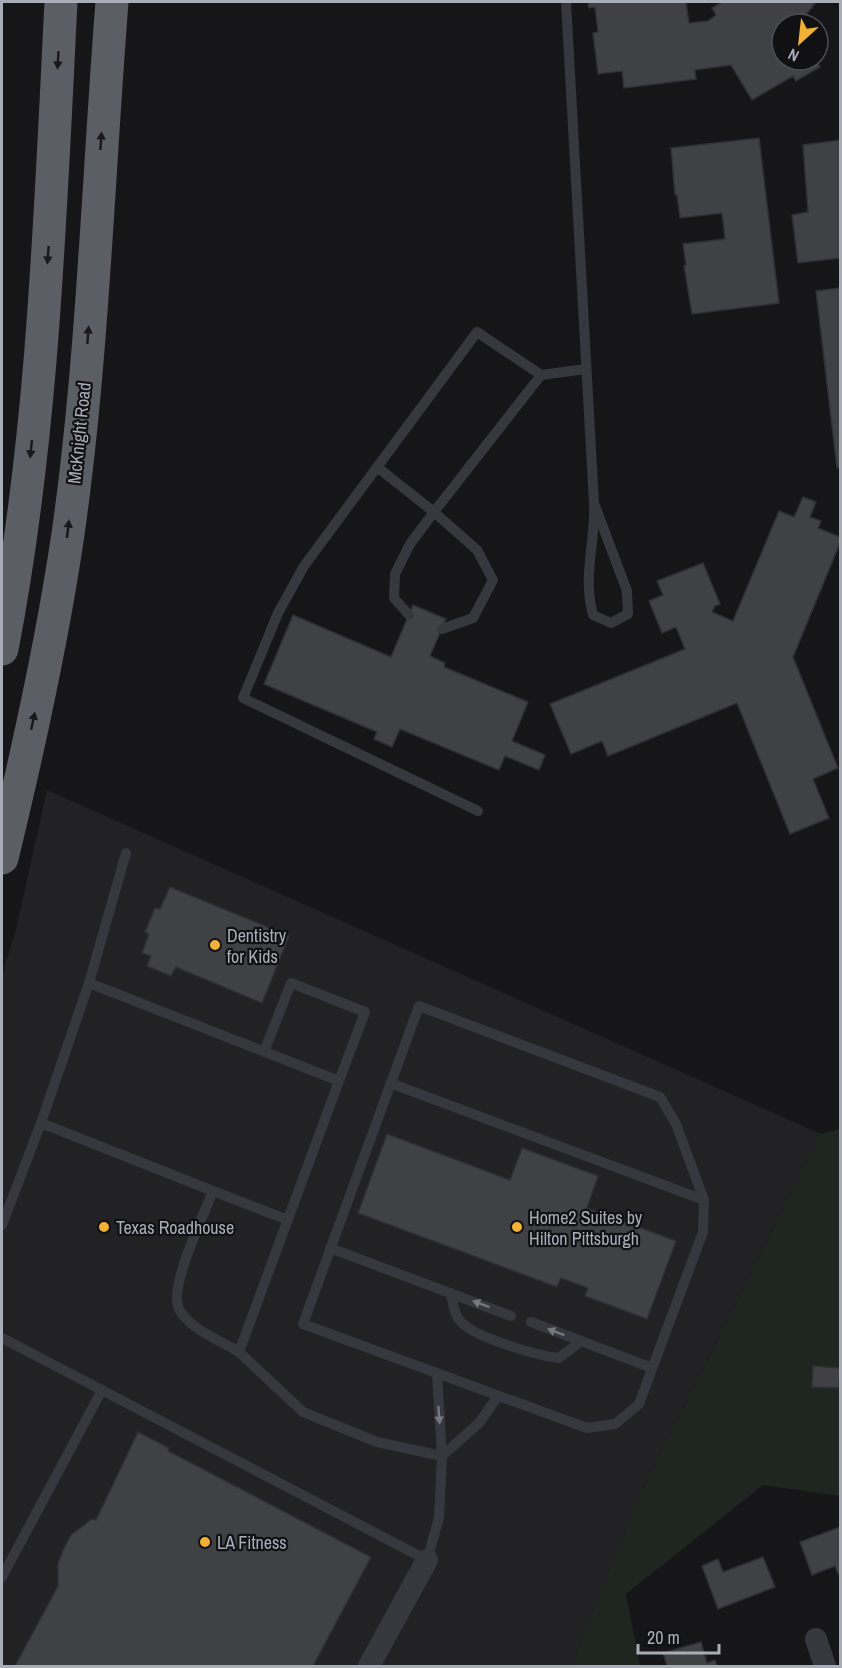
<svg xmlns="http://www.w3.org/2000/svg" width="842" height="1668" font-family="'Archivo Narrow',sans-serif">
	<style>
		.built { fill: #222225 }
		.green { fill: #1e261f }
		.building { fill: #404145; stroke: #303034; stroke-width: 1.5 }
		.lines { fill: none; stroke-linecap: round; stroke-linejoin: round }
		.service { stroke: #37383d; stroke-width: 10 }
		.minor { stroke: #37383d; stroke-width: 22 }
		.trunk { stroke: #5b5e65; stroke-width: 33 }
		.oneway { fill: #18191b }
		.oneway2 { fill: #757881 }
		.poi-dot { fill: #f2b134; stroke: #111113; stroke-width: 2 }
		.labels { text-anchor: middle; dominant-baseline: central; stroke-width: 4.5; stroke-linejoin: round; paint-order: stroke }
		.street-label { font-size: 18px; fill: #a8adb8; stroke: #111113 }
		.poi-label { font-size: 18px; fill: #a8adb8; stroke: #111113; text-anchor: start }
	</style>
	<rect width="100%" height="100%" fill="#161618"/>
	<!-- built -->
	<path class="built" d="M47,790L821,1134L638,1499L571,1666H2V975L16,929Z"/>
	<!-- green -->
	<path class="green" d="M840,1129V1496L763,1485L626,1594L640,1666H571L638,1499L821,1134Z"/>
	<!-- building -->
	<g class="building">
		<path d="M588,2H686L689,23L708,21L716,15L712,8L722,2H816L799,24H782V60H816L820,67L796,81L793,76L752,100L731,65L695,70L696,79L624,88L622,71L598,74L593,33L598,32L595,7L589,8Z"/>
		<path d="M759,138L779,303L692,314L684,266L686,265L683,244L725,239L722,213L680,218L677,195H675L671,148Z"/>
		<path d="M840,140V258L798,263L792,215L808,212L803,145Z"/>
		<path d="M840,288V467L837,468L816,291Z"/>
		<path d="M803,497L816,502L810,517L821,521L818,528L840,537V543L793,657L838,768L813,779L829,818L790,834L737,703L608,756L602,741L571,754L550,704L685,649L676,627L662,633L649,601L663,595L657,581L703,563L720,604L715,606L712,612L733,621L779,511L794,517Z"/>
		<path d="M413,605L446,619L430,656L445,663L444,667L528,702L512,741L545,755L539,770L505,756L499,770L400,729L392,747L374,739L377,732L264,684L293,615L391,657Z"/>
		<path d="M170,887L289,936L262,1003L176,967L171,976L147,966L151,956L142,953L149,934L145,932L155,908L160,909Z"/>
		<path d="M387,1134L510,1180L522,1148L598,1176L587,1208L676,1241L647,1319L585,1296L588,1288L561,1278L557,1287L358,1213Z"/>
		<path d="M813,1366L840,1368L839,1388L812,1387Z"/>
		<path d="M138,1432L169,1448L168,1451L371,1557L313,1666H15L58,1586V1564L63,1550L71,1535L92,1519L96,1520Z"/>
		<path d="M840,1527V1573L838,1574L835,1566L812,1575L800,1542Z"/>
		<path d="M763,1557L775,1587L718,1609L702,1566L718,1559L723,1572Z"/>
		<path d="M701,1642L707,1663L715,1660L717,1666H667L663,1653Z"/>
	</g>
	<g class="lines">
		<!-- service -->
		<g class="service">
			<path d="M566,2L594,503C596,542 582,575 593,615L611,623L628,614L627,591L594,503"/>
			<path d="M377,467L434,512L541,375"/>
			<path d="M409,615L394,598L395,574L410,544L434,512L477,550L493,580L473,618L442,629"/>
			<path d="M478,811L243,698L278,613L304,566L477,332L541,375L586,369"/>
			<path d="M126,853L89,983L339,1081L239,1352L303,1412L377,1442L442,1456"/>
			<path d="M419,1006L660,1097L676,1124L704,1200L703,1232L639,1404L615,1424L587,1428L303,1324Z"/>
			<path d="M264,1052L291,983L365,1012L339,1081"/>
			<path d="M390,1083L704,1200"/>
			<path d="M41,1123L89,983"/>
			<path d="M2,1225L41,1123L213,1191"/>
			<path d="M330,1248L511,1316"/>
			<path d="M451,1293C453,1304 454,1315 462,1323C477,1338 538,1356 559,1358L581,1341"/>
			<path d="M531,1322L652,1368"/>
			<path d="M2,1338L427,1560L439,1518L442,1456L437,1374"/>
			<path d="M239,1352C222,1341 189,1329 179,1309C168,1288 204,1215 213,1191L288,1220"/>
			<path d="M442,1456L479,1423L498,1396"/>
			<path d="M2,1577L102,1390"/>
		</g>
		<!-- minor -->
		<g class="minor">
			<path d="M816,1639L825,1666"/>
			<path d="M369,1666L427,1560"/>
		</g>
		<!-- trunk -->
		<g class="trunk">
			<path d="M2,649C43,436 50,218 61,2"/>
			<path d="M2,858C28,751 52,643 68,534C93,358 98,179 112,2"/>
		</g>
	</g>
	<!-- one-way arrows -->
	<defs><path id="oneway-solid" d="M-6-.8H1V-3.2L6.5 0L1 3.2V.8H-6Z" transform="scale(1.5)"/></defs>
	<g class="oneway">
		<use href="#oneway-solid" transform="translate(58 60) rotate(93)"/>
		<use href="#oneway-solid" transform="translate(101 141) rotate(-86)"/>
		<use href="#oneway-solid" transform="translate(48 255) rotate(94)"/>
		<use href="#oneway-solid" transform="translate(88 335) rotate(-86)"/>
		<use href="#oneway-solid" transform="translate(31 449) rotate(96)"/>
		<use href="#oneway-solid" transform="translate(68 529) rotate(-83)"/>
		<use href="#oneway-solid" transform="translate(33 721) rotate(-78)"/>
	</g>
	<g class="oneway2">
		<use href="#oneway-solid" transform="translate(481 1304) rotate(-159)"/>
		<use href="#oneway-solid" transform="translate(556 1332) rotate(-159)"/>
		<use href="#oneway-solid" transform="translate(439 1415) rotate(86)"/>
	</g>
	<!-- markers -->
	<g class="poi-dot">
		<circle cx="215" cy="945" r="6"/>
		<circle cx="104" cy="1227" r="6"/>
		<circle cx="517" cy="1227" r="6"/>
		<circle cx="205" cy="1542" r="6"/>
	</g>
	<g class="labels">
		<!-- street labels -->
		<g class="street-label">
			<text transform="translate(79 433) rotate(-84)">McKnight Road</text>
		</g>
		<!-- poi labels -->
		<g class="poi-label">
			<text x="227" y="935">Dentistry<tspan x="227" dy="21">for Kids</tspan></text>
			<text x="529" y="1217">Home2 Suites by<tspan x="529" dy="21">Hilton Pittsburgh</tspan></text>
			<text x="116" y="1227">Texas Roadhouse</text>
			<text x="217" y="1542">LA Fitness</text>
		</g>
	</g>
	<!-- border -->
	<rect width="842" height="1668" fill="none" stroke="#a8adb8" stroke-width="6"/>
	<!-- north arrow -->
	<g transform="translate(800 42) rotate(207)"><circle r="28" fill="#111113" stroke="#4d4f55" stroke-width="1.5"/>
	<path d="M0-4.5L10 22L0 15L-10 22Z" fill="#f2b134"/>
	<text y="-9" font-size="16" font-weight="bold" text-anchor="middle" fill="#a8adb8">N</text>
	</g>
	<!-- scale -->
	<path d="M638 1644v9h81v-9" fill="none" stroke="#a8adb8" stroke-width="3"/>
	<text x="647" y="1644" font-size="18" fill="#a8adb8" stroke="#111113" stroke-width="4.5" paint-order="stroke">20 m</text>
</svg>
